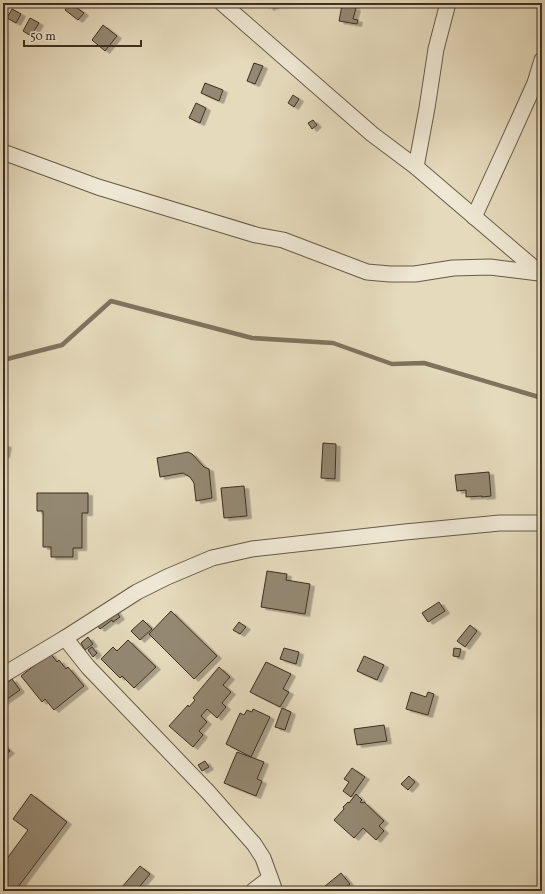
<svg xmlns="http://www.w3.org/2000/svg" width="545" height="894" font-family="Vollkorn,serif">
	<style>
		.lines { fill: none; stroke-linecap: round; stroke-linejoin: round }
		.stream { stroke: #7f735e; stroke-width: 4.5 }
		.building { fill: #948872; stroke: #3c2f21; filter: url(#shadow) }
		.street-casing { stroke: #665a48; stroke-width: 17 }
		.street { stroke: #eee7d3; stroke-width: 15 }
	</style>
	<defs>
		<filter id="shadow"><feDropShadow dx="4.5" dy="2.5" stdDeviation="0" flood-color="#0004"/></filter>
	</defs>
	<rect width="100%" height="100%" fill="#e5dabc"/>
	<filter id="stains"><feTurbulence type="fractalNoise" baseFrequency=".005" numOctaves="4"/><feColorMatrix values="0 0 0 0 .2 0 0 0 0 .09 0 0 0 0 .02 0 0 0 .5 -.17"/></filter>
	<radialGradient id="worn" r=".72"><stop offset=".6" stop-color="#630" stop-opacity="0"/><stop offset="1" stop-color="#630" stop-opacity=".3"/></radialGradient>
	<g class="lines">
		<!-- stream -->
		<path class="stream" d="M3,360L62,345L111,301L252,338L333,343L392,364L424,363L542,398"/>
	</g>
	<!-- building -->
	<g class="building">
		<path d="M70,3L84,13L78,20L65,10Z"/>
		<path d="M267,3H280L269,8Z"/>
		<path d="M337,3H356L355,6Z"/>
		<path d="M342,5L356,8L353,19L358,20L357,24L339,21Z"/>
		<path d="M12,9L21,14L16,23L7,18Z"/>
		<path d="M30,18L39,23L31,36L23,31Z"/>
		<path d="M103,25L117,36L105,51L92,40Z"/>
		<path d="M254,63L263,66L255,84L247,81Z"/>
		<path d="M205,83L223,90L219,101L201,93Z"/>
		<path d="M293,95L299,99L294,107L288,103Z"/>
		<path d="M196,103L206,108L200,123L189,118Z"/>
		<path d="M313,120L317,125L312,129L308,123Z"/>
		<path d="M323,443L336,444L335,479L321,478Z"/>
		<path d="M3,444L7,445L5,455H3Z"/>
		<path d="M188,452L192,454L204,467L209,469L212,498L196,501L194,483L190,477L183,473L160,477L157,458Z"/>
		<path d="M489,472L491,496L482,497V496L466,497V490L457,491L455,475Z"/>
		<path d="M244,486L247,516L224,518L221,488Z"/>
		<path d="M37,493H88V513H82V548H73V557H51V547H43V511H37Z"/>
		<path d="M267,571L287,574L286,580L310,584L305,614L261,607Z"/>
		<path d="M439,602L445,611L428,622L422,613Z"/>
		<path d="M114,608L120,617L113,622L112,620L100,629L95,622Z"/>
		<path d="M171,611L217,656L194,679L149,634Z"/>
		<path d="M143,620L152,629L140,640L131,631Z"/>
		<path d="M239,622L246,627L240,634L233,630Z"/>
		<path d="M470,625L477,631L465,647L457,641Z"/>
		<path d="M88,637L93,644L85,650L81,643Z"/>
		<path d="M128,640L156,667L134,688L122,676L120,678L101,659L113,647L117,651Z"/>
		<path d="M92,647L97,653L93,657L88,650Z"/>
		<path d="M284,648L299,652L296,664L280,659Z"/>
		<path d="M454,648L461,649L459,657L453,656Z"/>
		<path d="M50,653L57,662L59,660L66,669L68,667L84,686L54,710L45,699L42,702L21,676Z"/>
		<path d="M364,656L384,665L377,680L357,671Z"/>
		<path d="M266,662L291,674L283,689L289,692L280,707L250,692Z"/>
		<path d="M219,667L230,677L223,685L231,692L222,703L226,707L217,718L207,709L201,716L207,722L199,731L203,735L193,747L169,726L188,705L189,707L195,700L193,698Z"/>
		<path d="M4,679L7,683L12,679L20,690L3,702Z"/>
		<path d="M411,692L426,697L428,692L434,694L428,715L406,709Z"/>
		<path d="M282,708L291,712L285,730L275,727Z"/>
		<path d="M253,709L270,717L251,757L226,744L240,713L244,715L247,710L252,712Z"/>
		<path d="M384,725L387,741L357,745L354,729Z"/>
		<path d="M3,744L10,751L3,757Z"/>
		<path d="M237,752L264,762L257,779L262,781L256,796L224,783Z"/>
		<path d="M205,761L209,767L202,771L198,765Z"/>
		<path d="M352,768L365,777L351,797L343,791L349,782L344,779Z"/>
		<path d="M409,776L415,782L408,790L401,784Z"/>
		<path d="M31,794L67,822L15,891H3V864L28,830L13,819Z"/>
		<path d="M356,794L362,800L360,802L362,803L364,802L384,821L379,826L384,831L376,840L363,828L354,838L334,820L344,809L343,807L348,802L349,803Z"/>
		<path d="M140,866L150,874L136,891H127L122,887Z"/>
		<path d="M341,873L350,884L341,891H319Z"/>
	</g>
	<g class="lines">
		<!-- street casing -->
		<g class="street-casing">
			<g id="street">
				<path d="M222,3L372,134L416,167L540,273"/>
				<path d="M3,152L98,187L256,235L283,240L367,272L390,274H415L453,268L490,267L539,273"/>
				<path d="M416,167L427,108L436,49L448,3"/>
				<path d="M474,217L508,143L535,83L542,60"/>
				<path d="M65,638L88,667L208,792L254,844L263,858L275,891"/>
				<path d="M3,675L65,638L137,592L167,577L212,558L252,549L405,532L500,523H542"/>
				<path d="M253,891L270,878"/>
			</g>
		</g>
		<!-- street -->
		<use href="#street" class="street"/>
	</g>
	<!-- margin -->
	<rect width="545" height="894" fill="none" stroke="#e5dabc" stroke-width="16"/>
	<rect x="4" y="4" width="537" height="886" fill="none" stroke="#3c2f21" stroke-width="2"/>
	<rect x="8" y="8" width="529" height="878" fill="none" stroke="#3c2f21"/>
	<!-- scale -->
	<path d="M24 40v6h117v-6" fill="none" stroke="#3c2f21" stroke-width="2"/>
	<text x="30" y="40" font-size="12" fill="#3c2f21" stroke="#eee7d3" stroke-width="3" paint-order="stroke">50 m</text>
	<rect width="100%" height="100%" filter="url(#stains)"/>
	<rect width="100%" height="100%" fill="url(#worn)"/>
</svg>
